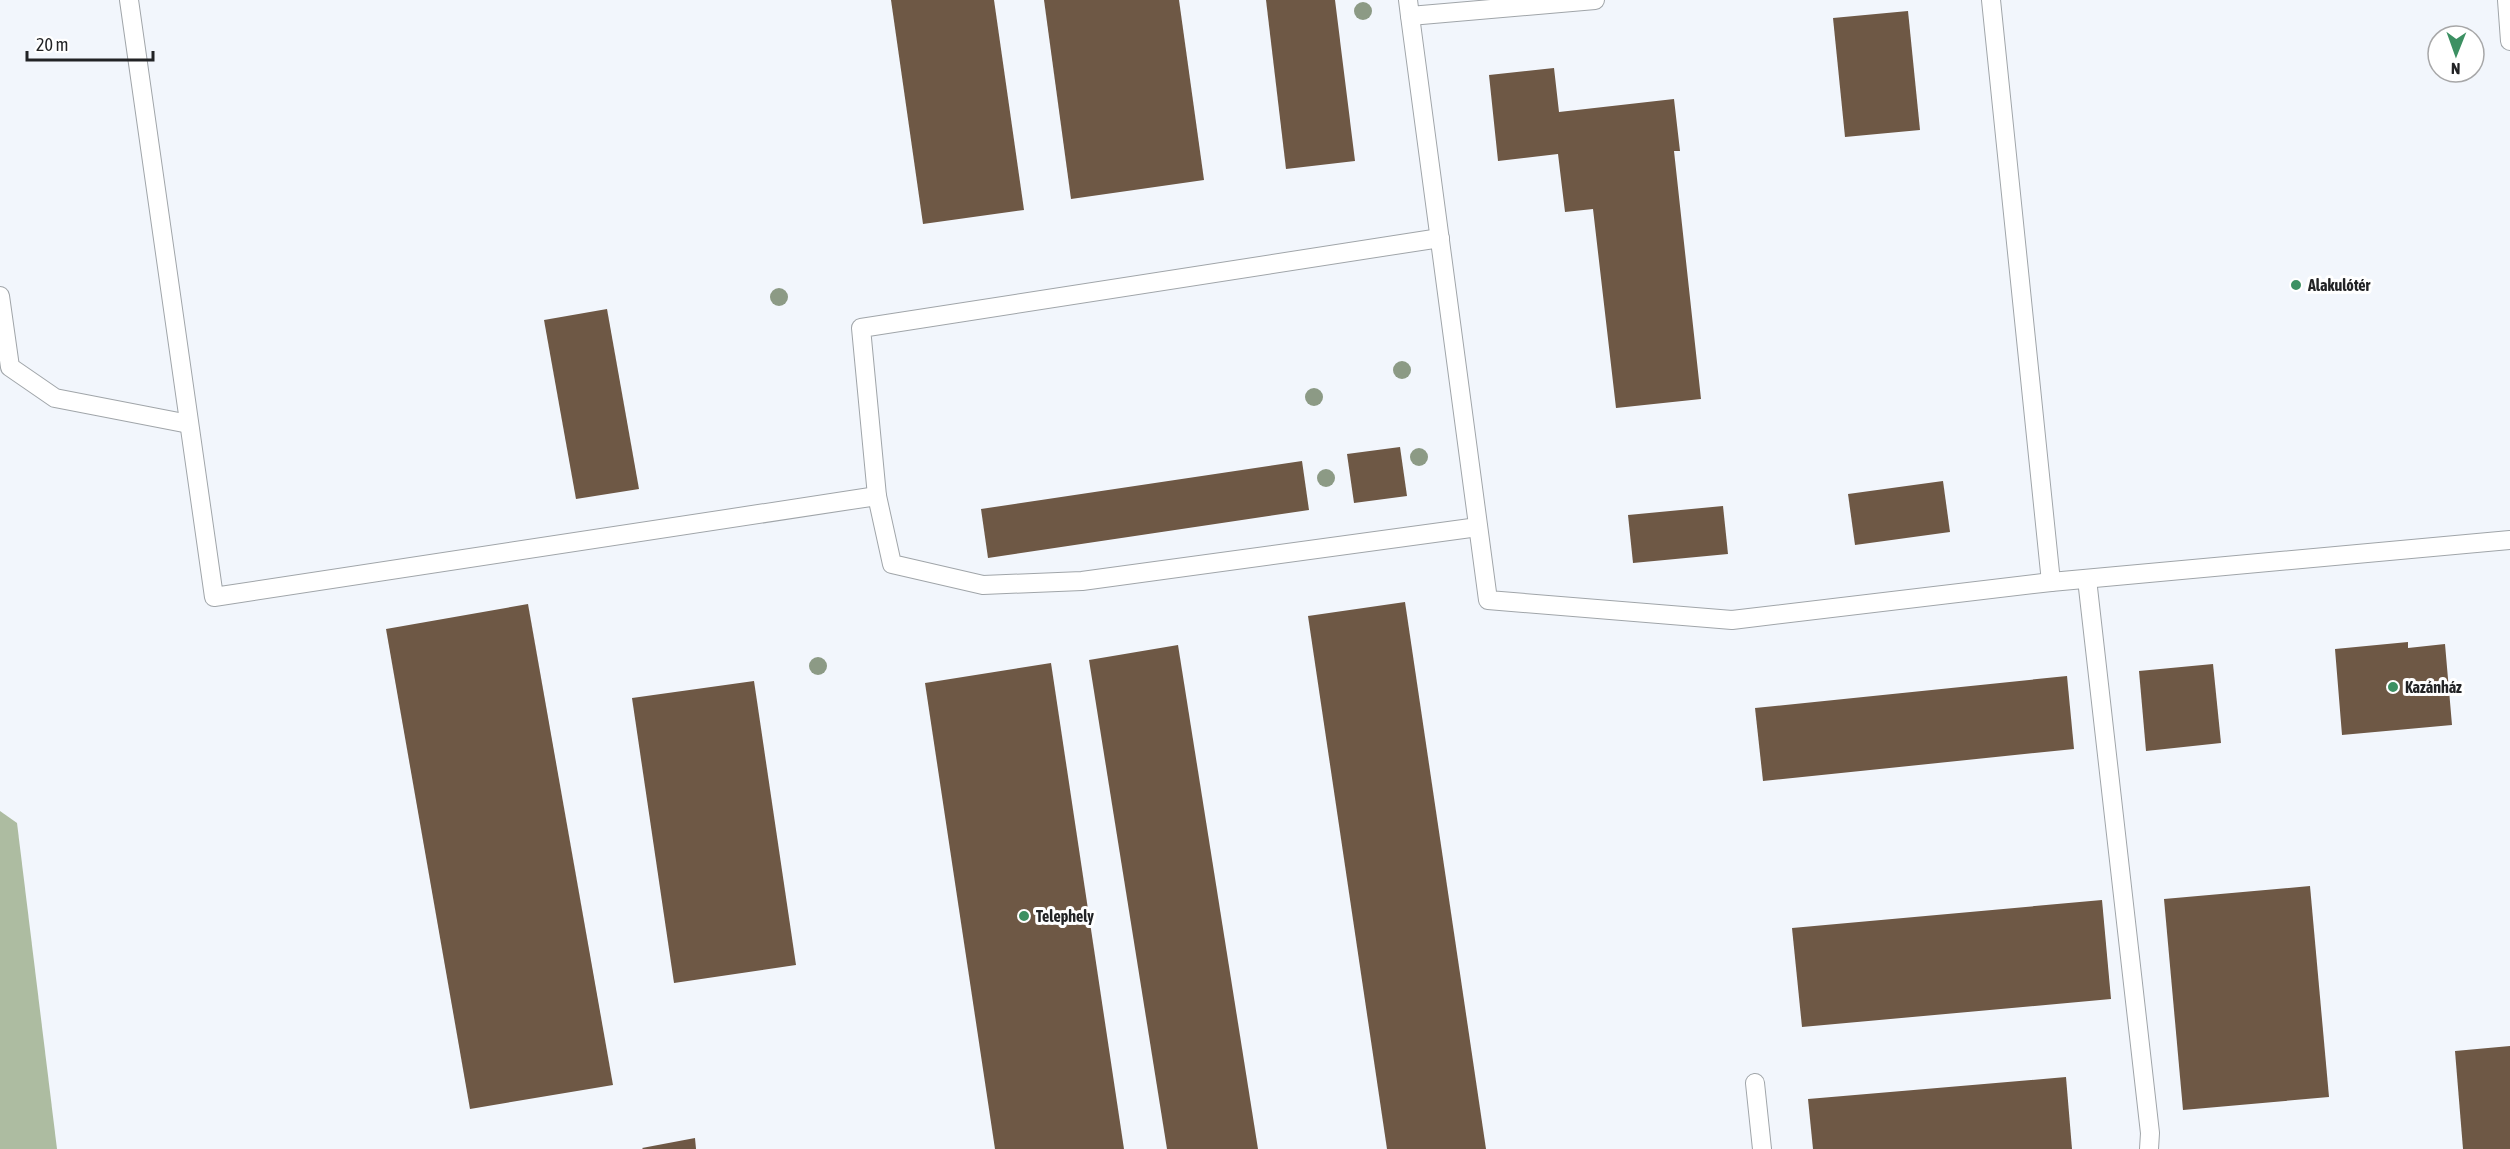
<svg xmlns="http://www.w3.org/2000/svg" width="2510" height="1149" font-family="'Asap Condensed',sans-serif">
	<style>
		.forest { fill: #adbca1 }
		.building { fill: #6e5845 }
		.lines { fill: none; stroke-linecap: round; stroke-linejoin: round }
		.lane-casing { stroke: #a0a5a9; stroke-width: 20 }
		.lane { stroke: #fff; stroke-width: 18 }
		.tree { fill: #8c9a85 }
		.poi-dot { fill: #3c9062; stroke: #fff; stroke-width: 2 }
		.labels { text-anchor: middle; dominant-baseline: central; stroke-width: 6; stroke-linejoin: round; paint-order: stroke }
		.poi-label { font-size: 16px; font-weight: bold; fill: #222325; stroke: #fff; text-anchor: start }
	</style>
	<rect width="100%" height="100%" fill="#f2f6fc"/>
	<!-- forest -->
	<path class="forest" d="M0,811L17,823L57,1149H0Z"/>
	<!-- building -->
	<g class="building">
		<path d="M891,0H994L1024,210L923,224Z"/>
		<path d="M1044,0H1179L1204,180L1071,199Z"/>
		<path d="M1266,0H1335L1355,161L1286,169Z"/>
		<path d="M1908,11L1920,130L1845,137L1833,18Z"/>
		<path d="M1554,68L1559,112L1674,99L1680,151H1674L1701,399L1616,408L1593,209L1565,212L1558,154L1498,161L1489,75Z"/>
		<path d="M607,309L639,489L576,499L544,320Z"/>
		<path d="M1400,447L1407,496L1354,503L1347,454Z"/>
		<path d="M1302,461L1309,510L988,558L981,509Z"/>
		<path d="M1943,481L1950,532L1855,545L1848,494Z"/>
		<path d="M1723,506L1728,554L1633,563L1628,515Z"/>
		<path d="M1405,602L1486,1149H1387L1308,616Z"/>
		<path d="M528,604L613,1085L470,1109L386,629Z"/>
		<path d="M2408,642V648L2445,644L2452,725L2342,735L2335,649Z"/>
		<path d="M1178,645L1258,1149H1167L1089,660Z"/>
		<path d="M1051,663L1124,1149H995L925,683Z"/>
		<path d="M2213,664L2221,743L2146,751L2139,671Z"/>
		<path d="M2067,676L2074,749L1763,781L1755,708Z"/>
		<path d="M754,681L796,965L674,983L632,698Z"/>
		<path d="M2310,886L2329,1097L2183,1110L2164,899Z"/>
		<path d="M2102,900L2111,999L1802,1027L1792,928Z"/>
		<path d="M2510,1046V1149H2463L2455,1051Z"/>
		<path d="M2066,1077L2072,1149H1813L1808,1099Z"/>
		<path d="M695,1138L696,1149H643L642,1148Z"/>
	</g>
	<g class="lines">
		<!-- lane casing -->
		<g class="lane-casing">
			<g id="lane">
				<path d="M129,0L214,597L877,496L892,564L983,585L1082,581L1478,527"/>
				<path d="M1408,0L1410,16L1595,0"/>
				<path d="M1991,0L2051,582L2510,540"/>
				<path d="M2507,0L2510,41"/>
				<path d="M1410,16L1488,600L1732,620L2051,582"/>
				<path d="M0,296L10,367L55,398L189,424"/>
				<path d="M877,496L861,328L1440,238"/>
				<path d="M2087,579L2150,1133L2149,1149"/>
				<path d="M1755,1083L1762,1149"/>
			</g>
		</g>
		<!-- lane -->
		<use href="#lane" class="lane"/>
	</g>
	<!-- trees -->
	<g class="tree">
		<circle cx="1363" cy="11" r="9"/>
		<circle cx="779" cy="297" r="9"/>
		<circle cx="1402" cy="370" r="9"/>
		<circle cx="1314" cy="397" r="9"/>
		<circle cx="1419" cy="457" r="9"/>
		<circle cx="1326" cy="478" r="9"/>
		<circle cx="818" cy="666" r="9"/>
	</g>
	<!-- markers -->
	<g class="poi-dot">
		<circle cx="2296" cy="285" r="6"/>
		<circle cx="2393" cy="687" r="6"/>
		<circle cx="1024" cy="916" r="6"/>
	</g>
	<g class="labels">
		<!-- poi labels -->
		<g class="poi-label">
			<text x="2308" y="285">Alakulótér</text>
			<text x="2405" y="687">Kazánház</text>
			<text x="1036" y="916">Telephely</text>
		</g>
	</g>
	<!-- north arrow -->
	<g transform="translate(2456 54) rotate(181)"><circle r="28" fill="#ffffff" stroke="#a7a7a8" stroke-width="1.5"/>
	<path d="M0-4.5L10 22L0 15L-10 22Z" fill="#3c9062"/>
	<text y="-9" font-size="16" font-weight="bold" text-anchor="middle" fill="#222325">N</text>
	</g>
	<!-- scale -->
	<path d="M27 51v9h126v-9" fill="none" stroke="#222325" stroke-width="3"/>
	<text x="36" y="51" font-size="18" fill="#222325" stroke="#ffffff" stroke-width="4.5" paint-order="stroke">20 m</text>
</svg>
